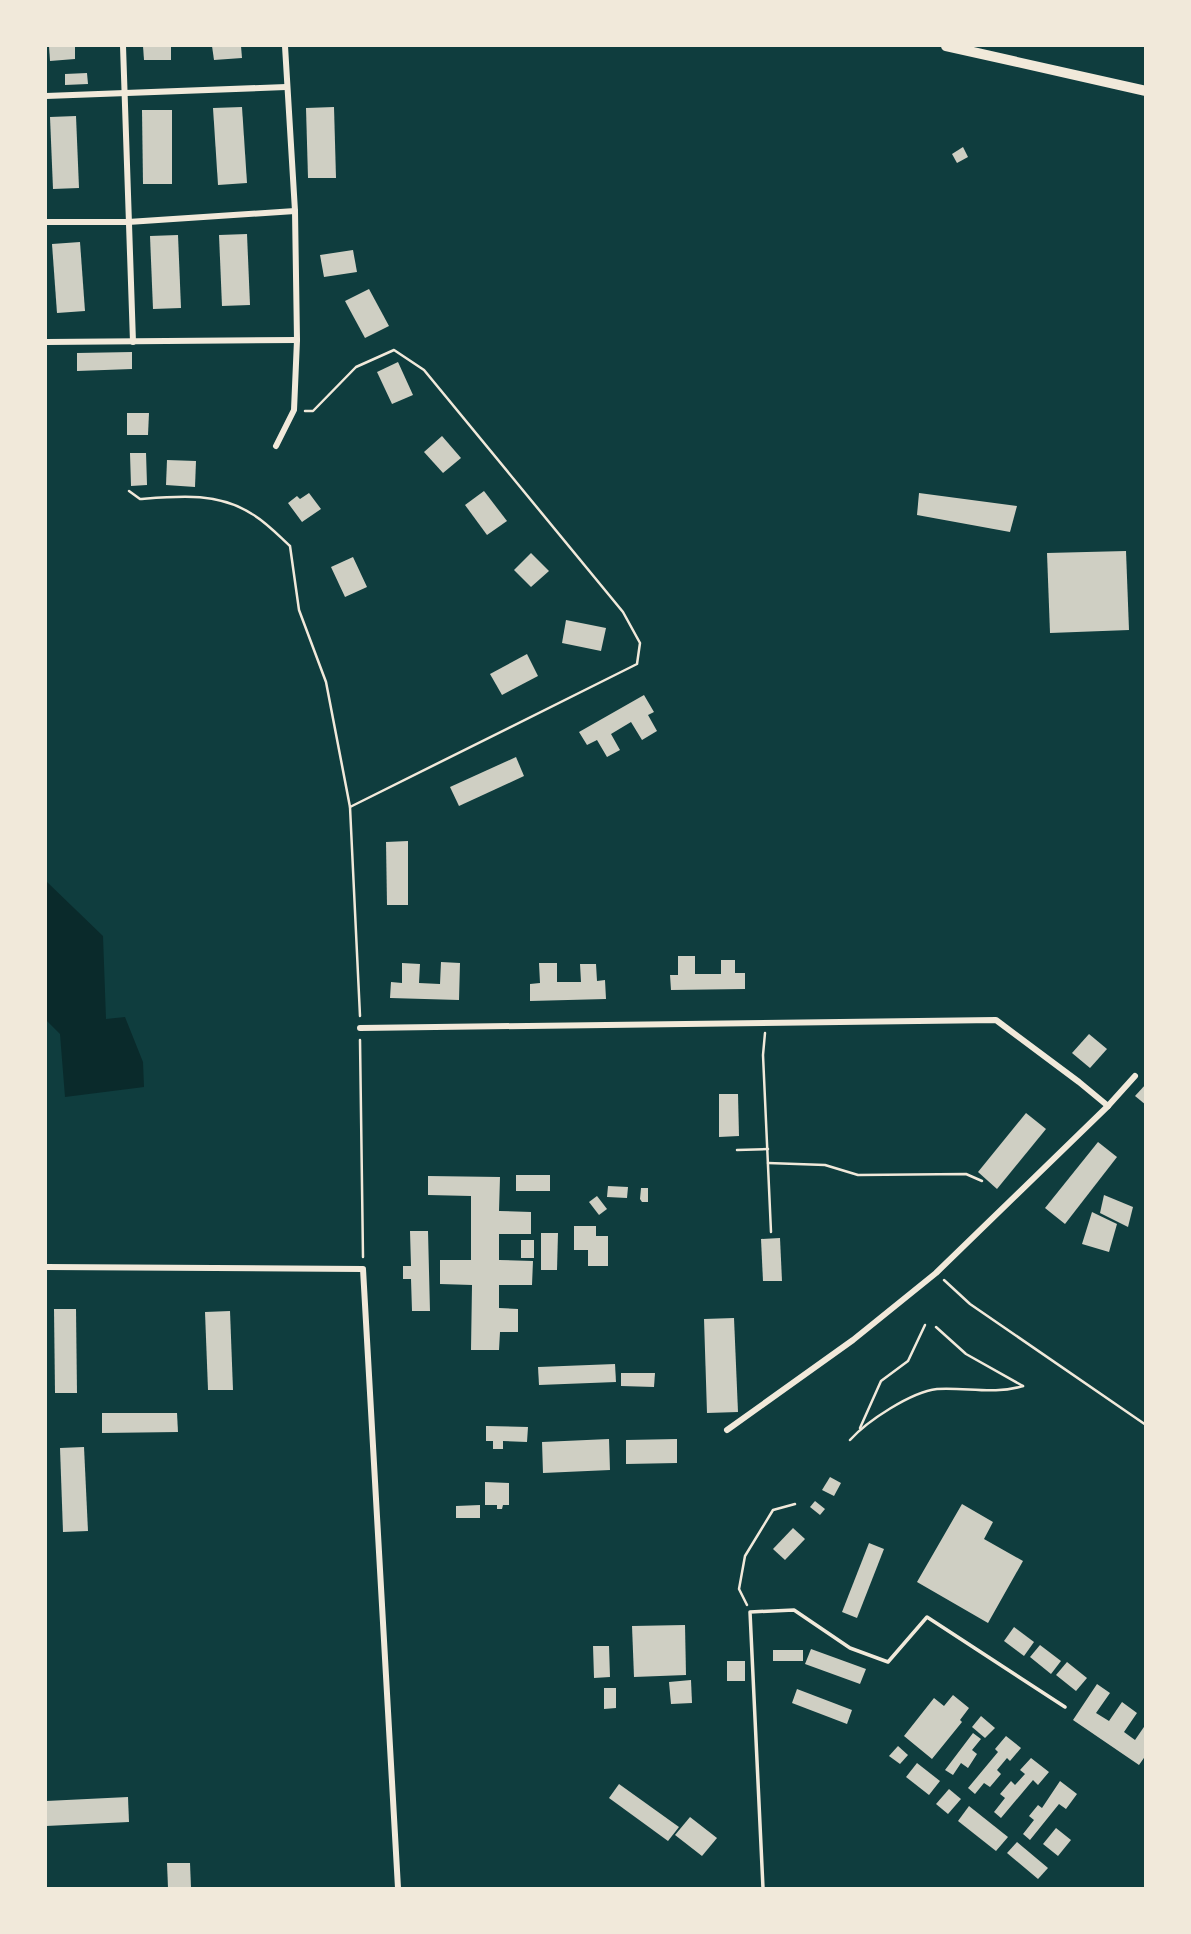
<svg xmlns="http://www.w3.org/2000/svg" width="1191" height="1934" font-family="Helvetica,sans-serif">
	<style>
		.water { fill: #0a2a2b }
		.building { fill: #cfcfc3 }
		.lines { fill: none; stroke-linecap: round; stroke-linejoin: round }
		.path { stroke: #f1e9da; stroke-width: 2.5 }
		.service { stroke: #f1e9da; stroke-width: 3.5 }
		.minor { stroke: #f1e9da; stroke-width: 6 }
		.primary { stroke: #f1e9da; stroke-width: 10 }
	</style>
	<rect width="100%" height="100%" fill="#0f3d3e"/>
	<!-- water -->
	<path class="water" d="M46,881L103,936L106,1019L125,1017L143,1062L144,1087L65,1097L60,1034L46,1020Z"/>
	<!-- building -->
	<g class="building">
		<path d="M49,46H75V59L50,61Z"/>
		<path d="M143,46H171V60H144Z"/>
		<path d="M212,46H241L242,58L214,60Z"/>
		<path d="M87,73L88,84L65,85V74Z"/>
		<path d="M242,107L247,183L218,185L213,108Z"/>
		<path d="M334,107L336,178H308L306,108Z"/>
		<path d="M142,110H172V184H143Z"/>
		<path d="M76,116L79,188L53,189L50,117Z"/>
		<path d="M963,147L968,157L957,163L952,154Z"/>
		<path d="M247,234L250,305L222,306L219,235Z"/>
		<path d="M178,235L181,308L153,309L150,236Z"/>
		<path d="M80,242L85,311L57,313L52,244Z"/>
		<path d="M353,250L357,272L324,277L320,255Z"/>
		<path d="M369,289L389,326L365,338L345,301Z"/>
		<path d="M132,352V369L77,371V353Z"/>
		<path d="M398,362L413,395L392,404L377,372Z"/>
		<path d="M127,413H149L148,435H127Z"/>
		<path d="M442,436L461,458L443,473L424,452Z"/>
		<path d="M130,453H146L147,485L131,486Z"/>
		<path d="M167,460L196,461L195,487L166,485Z"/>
		<path d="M484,491L507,521L487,535L465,505Z"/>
		<path d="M309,493L321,509L302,522L288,503L297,496L300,499Z"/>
		<path d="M919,493L1017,506L1010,532L917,515Z"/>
		<path d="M1126,551L1129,630L1050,633L1047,553Z"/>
		<path d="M531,553L549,571L531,587L514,570Z"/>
		<path d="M353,557L367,587L345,597L331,567Z"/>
		<path d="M566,620L606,628L601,651L562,643Z"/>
		<path d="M527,654L538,676L502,695L490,674Z"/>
		<path d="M644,695L654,712L648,715L657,731L642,740L631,722L611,734L620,750L607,757L597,740L587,745L579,732Z"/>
		<path d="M516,757L524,776L459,806L450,787Z"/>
		<path d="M408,841V905H387L386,842Z"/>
		<path d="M678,956H695V974H721V960H735V973H745V989L671,990L670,975H678Z"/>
		<path d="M441,962L460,963L459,1000L390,998L391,982L402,983V963L420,964L419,983L440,984Z"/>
		<path d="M539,963H557V982H581L580,964H596L597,981L605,980L606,999L530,1001V984L540,983Z"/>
		<path d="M1089,1034L1107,1049L1090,1068L1072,1053Z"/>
		<path d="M1146,1084V1105L1135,1096Z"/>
		<path d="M719,1094H738L739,1136L719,1137Z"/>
		<path d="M1026,1113L1046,1129L997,1189L978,1172Z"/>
		<path d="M1098,1142L1117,1157L1065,1224L1045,1208Z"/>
		<rect x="516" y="1175" width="34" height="16"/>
		<path d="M428,1176L500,1177L499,1211L531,1212V1234H499V1260L533,1261L532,1285H499V1308L518,1309V1332H500L499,1350H471L472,1285L440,1284V1260H471V1196L428,1195Z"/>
		<path d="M608,1186L628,1187L627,1198L607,1197Z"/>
		<path d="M641,1188H648V1202H642L640,1199Z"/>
		<path d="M1104,1195L1133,1207L1128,1227L1100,1213Z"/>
		<path d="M597,1196L607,1209L599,1215L589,1202Z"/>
		<path d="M1092,1212L1117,1224L1109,1252L1082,1244Z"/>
		<path d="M574,1226H596V1236H608V1266H588V1250H574Z"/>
		<path d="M410,1231H428L430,1311H412L411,1279H403V1266H411Z"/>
		<path d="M541,1233H558L557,1270H541Z"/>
		<path d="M780,1238L782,1281H763L761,1239Z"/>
		<rect x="521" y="1240" width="13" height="18"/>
		<path d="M54,1309H76L77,1393H55Z"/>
		<path d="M230,1311L233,1390H208L205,1312Z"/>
		<path d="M734,1318L738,1412L707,1413L704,1319Z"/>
		<path d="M615,1364L616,1382L539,1385L538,1367Z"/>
		<path d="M621,1373H655L654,1387L621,1386Z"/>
		<path d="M102,1413H177L178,1432L102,1433Z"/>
		<path d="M486,1426L528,1427L527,1442L503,1441V1449H493V1441H486Z"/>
		<path d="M609,1439L610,1470L543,1473L542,1442Z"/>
		<path d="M677,1439V1463L626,1464V1440Z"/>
		<path d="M84,1447L88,1531L63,1532L60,1448Z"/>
		<path d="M830,1477L841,1483L834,1496L822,1490Z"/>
		<path d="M485,1482L509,1483V1505H503L502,1509H497V1505H485Z"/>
		<path d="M815,1501L825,1509L820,1515L810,1507Z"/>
		<path d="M962,1504L993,1522L984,1539L1023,1561L988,1623L917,1582Z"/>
		<path d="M480,1505V1518H456V1506Z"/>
		<path d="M793,1528L805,1539L785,1560L773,1549Z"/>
		<path d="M869,1543L884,1549L857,1618L842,1612Z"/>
		<path d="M685,1625L686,1675L634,1677L632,1626Z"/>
		<path d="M1014,1627L1034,1642L1024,1656L1004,1641Z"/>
		<path d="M1040,1645L1061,1661L1051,1674L1030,1657Z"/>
		<path d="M593,1646H609L610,1677L594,1678Z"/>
		<path d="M811,1649L866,1669L860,1684L805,1664Z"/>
		<rect x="773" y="1650" width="30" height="11"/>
		<rect x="727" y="1661" width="18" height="20"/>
		<path d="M1067,1662L1087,1678L1076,1691L1056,1675Z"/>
		<path d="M691,1680L692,1703L671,1704L669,1682Z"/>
		<path d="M1097,1684L1110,1693L1096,1713L1109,1721L1122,1702L1137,1713L1124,1732L1135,1740L1146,1724V1755L1139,1765L1073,1720Z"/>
		<path d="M604,1688H616V1708L604,1709Z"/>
		<path d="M797,1689L852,1710L847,1724L792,1703Z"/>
		<path d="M953,1695L969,1708L960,1720L962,1722L932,1759L904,1736L934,1698L944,1706Z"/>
		<path d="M981,1716L995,1728L985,1738L972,1727Z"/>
		<path d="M973,1733L981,1739L972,1750L977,1754L968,1768L961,1763L953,1775L945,1770Z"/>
		<path d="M1006,1736L1021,1748L1010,1761L1007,1758L997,1770L1001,1774L990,1787L984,1783L975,1794L968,1788L998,1752L995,1749Z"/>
		<path d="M898,1746L908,1755L900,1764L889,1756Z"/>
		<path d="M1031,1758L1049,1772L1038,1785L1033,1780L1001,1818L994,1812L1005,1798L1000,1794L1011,1781L1015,1785L1025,1774L1020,1770Z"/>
		<path d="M917,1763L940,1781L929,1795L906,1777Z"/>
		<path d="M1060,1781L1077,1794L1066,1809L1059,1804L1030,1840L1023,1834L1034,1820L1029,1816L1038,1805L1042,1808Z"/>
		<path d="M619,1784L679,1827L668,1841L609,1798Z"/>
		<path d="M949,1789L961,1799L948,1814L936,1804Z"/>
		<path d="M128,1797L129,1822L46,1826V1801Z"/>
		<path d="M969,1806L1008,1837L996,1851L958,1821Z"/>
		<path d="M690,1817L717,1838L702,1856L675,1835Z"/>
		<path d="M1056,1828L1071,1840L1058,1856L1043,1844Z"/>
		<path d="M1017,1842L1048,1868L1038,1879L1007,1853Z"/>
		<path d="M167,1863H190L191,1888H168Z"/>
	</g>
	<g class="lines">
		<!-- path -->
		<g class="path">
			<path d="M305,411H313L356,367L394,350L424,370L623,612L640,643L637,664L350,807L360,1016"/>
			<path d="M129,491L140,499C179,496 218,492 252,514C266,522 278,535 290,546L299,610L326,682L350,807"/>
			<path d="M765,1033L763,1055L771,1232"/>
			<path d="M360,1040L363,1257"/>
			<path d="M737,1150L768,1149"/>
			<path d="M768,1163L825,1165L858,1175L966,1174L982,1181"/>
			<path d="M944,1280L970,1304L1146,1425"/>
			<path d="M936,1327L966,1354L1023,1386"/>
			<path d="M860,1428L881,1381L908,1361L925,1325"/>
			<path d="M850,1440C867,1421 911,1392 937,1389C966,1387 994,1395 1023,1386"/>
			<path d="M747,1605L739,1589L745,1556L773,1510L795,1504"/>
		</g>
		<!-- service -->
		<path class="service" d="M763,1888L750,1612L794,1610L850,1648L888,1662L927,1617L1065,1707"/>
		<!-- minor -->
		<g class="minor">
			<path d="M123,46L133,342"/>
			<path d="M46,96L286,87"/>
			<path d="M46,222H128L295,211"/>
			<path d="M46,342L297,340"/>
			<path d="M276,446L294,410L297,340L295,211L285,46"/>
			<path d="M360,1028L996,1020L1079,1082L1108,1106"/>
			<path d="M46,1267L363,1269L398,1888"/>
			<path d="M727,1430L853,1340L936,1273L1108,1106L1135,1076"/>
		</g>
		<!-- primary -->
		<path class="primary" d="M946,46L1146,91"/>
	</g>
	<!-- border -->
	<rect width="1191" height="1934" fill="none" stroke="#f1e9da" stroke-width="94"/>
</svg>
